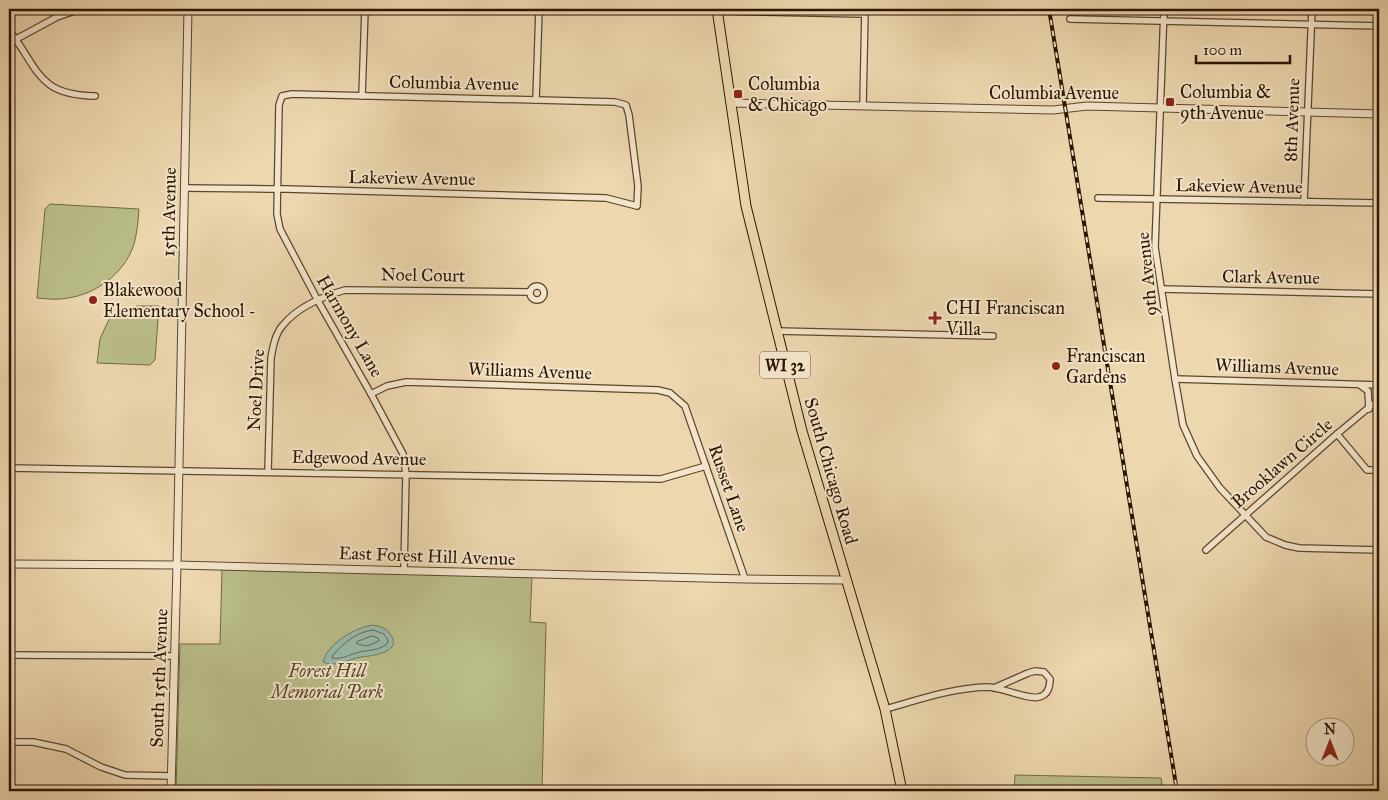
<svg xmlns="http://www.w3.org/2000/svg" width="1388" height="800" font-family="'IM FELL Great Primer',serif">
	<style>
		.green { fill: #babe89; stroke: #726a45 }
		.water { fill: #99baab; stroke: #6d7867 }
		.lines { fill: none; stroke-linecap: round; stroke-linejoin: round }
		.shore { stroke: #626856; stroke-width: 1 }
		.minor-casing { stroke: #5c462c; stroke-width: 8 }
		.tertiary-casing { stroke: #5c462c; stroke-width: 9 }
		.primary-casing { stroke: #2b1501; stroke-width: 11 }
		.minor { stroke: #f3e5cb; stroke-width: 5.5 }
		.tertiary { stroke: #f3e5cb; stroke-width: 7 }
		.primary { stroke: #edd7af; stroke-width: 9 }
		.rail-casing { stroke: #2b1501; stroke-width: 4 }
		.rail { stroke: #f3e5cb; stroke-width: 2; stroke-dasharray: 5.5; stroke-linecap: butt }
		.poi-dot { fill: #8f2418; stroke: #f3e5cb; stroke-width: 2 }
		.labels { text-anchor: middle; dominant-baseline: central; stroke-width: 4; stroke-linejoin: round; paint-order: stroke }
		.shield { fill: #f3e5cb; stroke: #67533e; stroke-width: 1 }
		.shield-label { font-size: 16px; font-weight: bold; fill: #2b1501 }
		.street-label { font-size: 18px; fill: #2b1501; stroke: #f3e5cb }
		.poi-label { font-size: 18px; fill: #2b1501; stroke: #f3e5cb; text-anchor: start }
		.park-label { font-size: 18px; font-style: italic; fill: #56482a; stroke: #f3e5cb }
	</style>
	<rect width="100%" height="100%" fill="#edd7af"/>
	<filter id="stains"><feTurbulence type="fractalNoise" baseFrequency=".004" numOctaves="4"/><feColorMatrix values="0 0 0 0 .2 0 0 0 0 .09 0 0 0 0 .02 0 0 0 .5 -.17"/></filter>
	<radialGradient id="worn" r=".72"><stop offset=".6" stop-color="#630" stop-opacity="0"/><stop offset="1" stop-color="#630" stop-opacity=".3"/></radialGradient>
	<!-- green -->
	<g class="green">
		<path d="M50,204L139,209C138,222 137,235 133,247C123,274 96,294 68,298C58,300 47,299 37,298L45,209Z"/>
		<path d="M137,306H159L155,360L150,365L97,363L100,339L111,315Z"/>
		<path d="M222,569L532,577L530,622L546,623L542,791H176L180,644H220Z"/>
		<path d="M1015,775L1161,778L1163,791H1014Z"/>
	</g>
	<!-- water -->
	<path class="water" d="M373,625C381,626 388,629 392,637C400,653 371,656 361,657C349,659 336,668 323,662C328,643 354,628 373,625Z"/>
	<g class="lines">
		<!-- shore -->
		<g class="shore">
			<path d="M373,630L384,634L388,640L387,644C379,650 370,650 360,652C350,654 342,660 332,658L333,655C344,643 356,632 373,630Z"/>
			<path d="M372,636L378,638L379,641L367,646L357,644V642Z"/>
		</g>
		<!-- minor casing -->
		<g class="minor-casing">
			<g id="minor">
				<path d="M612,9L865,14"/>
				<path d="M1164,9L1155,247L1175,379L1183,425L1197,456L1220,488L1266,537L1285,545L1299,548L1379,550"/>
				<path d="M1070,19L1379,26"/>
				<path d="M9,30C39,69 37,95 95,96"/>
				<path d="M9,43L57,17L81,9"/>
				<path d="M362,96L365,9"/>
				<path d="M536,100L539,9"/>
				<path d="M863,105L865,9"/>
				<path d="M185,188L269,189H286L606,198L637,206L638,186L629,115L626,105L615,102L292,94L282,96L279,105L277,214L280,229L318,301L371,394L403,454L406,474L404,570"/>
				<path d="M1098,198L1379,203"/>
				<path d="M1304,202L1312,9"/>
				<circle cx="537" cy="293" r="7"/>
				<path d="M1162,289L1379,294"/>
				<path d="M777,331L993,336"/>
				<path d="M1175,379L1379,385"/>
				<path d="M1360,385L1368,391L1369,409"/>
				<path d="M371,394L387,386L406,382L658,390L670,393L685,406L745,579"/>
				<path d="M1337,434L1367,470H1379"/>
				<path d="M9,468L661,479L706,466"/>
				<path d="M268,471L271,358C273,347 275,334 283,325C298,307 324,296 345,290L529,292"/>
				<path d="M1206,550L1337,434L1379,399"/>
				<path d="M9,655L175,656"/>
				<path d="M885,709C918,700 952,688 987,687C1001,687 1028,700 1039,697C1048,695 1050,687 1050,679L1044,672L1035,671L1028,673L994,688"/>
				<path d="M9,742H33L66,749L101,767L125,775L171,776"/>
				<path d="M889,791L902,789"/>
			</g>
		</g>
		<!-- tertiary casing -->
		<g class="tertiary-casing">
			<g id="tertiary">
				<path d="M730,103L1053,110L1087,106L1379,114"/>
				<path d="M9,564L177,565L745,579L845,580"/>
				<path d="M171,791L177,565L188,9"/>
			</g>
		</g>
		<!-- primary casing -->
		<g class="primary-casing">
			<path id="primary" d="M717,9L746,206L802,431L885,709L902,791"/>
		</g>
		<!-- minor -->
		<use href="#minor" class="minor"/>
		<!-- tertiary -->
		<use href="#tertiary" class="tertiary"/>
		<!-- primary -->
		<use href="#primary" class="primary"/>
		<!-- rail casing -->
		<g class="rail-casing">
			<path id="rail" d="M1049,9L1177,791"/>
		</g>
		<!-- rail -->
		<use href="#rail" class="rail"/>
	</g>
	<!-- markers -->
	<g class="poi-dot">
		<rect x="733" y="89" width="10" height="10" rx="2.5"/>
		<rect x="1165" y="97" width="10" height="10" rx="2.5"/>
		<circle cx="93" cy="300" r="5"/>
		<path d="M932.5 310.5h5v5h5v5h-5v5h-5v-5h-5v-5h5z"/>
		<circle cx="1056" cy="366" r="5"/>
	</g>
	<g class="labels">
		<!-- shield labels -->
		<rect class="shield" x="760" y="351.5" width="50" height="27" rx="4"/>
		<g class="shield-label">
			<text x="785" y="365">WI 32</text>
		</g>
		<!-- street labels -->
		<g class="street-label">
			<text transform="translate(454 83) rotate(1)">Columbia Avenue</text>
			<text x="1054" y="93">Columbia Avenue</text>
			<text transform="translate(1292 120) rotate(-88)">8th Avenue</text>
			<text transform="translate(412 178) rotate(1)">Lakeview Avenue</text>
			<text transform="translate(1239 186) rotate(1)">Lakeview Avenue</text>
			<text transform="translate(169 212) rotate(-89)">15th Avenue</text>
			<text transform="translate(1147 274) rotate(-96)">9th Avenue</text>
			<text transform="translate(423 275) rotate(1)">Noel Court</text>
			<text transform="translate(1271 277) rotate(1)">Clark Avenue</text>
			<text transform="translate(350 326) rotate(60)">Harmony Lane</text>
			<text transform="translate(1277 367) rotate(2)">Williams Avenue</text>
			<text transform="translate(530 371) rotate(2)">Williams Avenue</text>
			<text transform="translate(256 390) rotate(-87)">Noel Drive</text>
			<text transform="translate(359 458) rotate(1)">Edgewood Avenue</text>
			<text transform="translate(1282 463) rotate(-41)">Brooklawn Circle</text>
			<text transform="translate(831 471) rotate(74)">South Chicago Road</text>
			<text transform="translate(729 488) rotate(71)">Russet Lane</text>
			<text transform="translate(427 556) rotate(2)">East Forest Hill Avenue</text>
			<text transform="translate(159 678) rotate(-88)">South 15th Avenue</text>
		</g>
		<!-- poi labels -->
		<g class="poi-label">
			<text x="748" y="84">Columbia<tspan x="748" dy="21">&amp; Chicago</tspan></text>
			<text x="1180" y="92">Columbia &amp;<tspan x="1180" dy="21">9th Avenue</tspan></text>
			<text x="103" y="290">Blakewood<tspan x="103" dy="21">Elementary School -</tspan></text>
			<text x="946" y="308">CHI Franciscan<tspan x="946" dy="21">Villa</tspan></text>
			<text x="1066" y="356">Franciscan<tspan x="1066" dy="21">Gardens</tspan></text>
		</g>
		<!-- park labels -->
		<g class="park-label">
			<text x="327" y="671">Forest Hill<tspan x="327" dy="21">Memorial Park</tspan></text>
		</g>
	</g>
	<!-- margin -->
	<rect width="1388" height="800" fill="none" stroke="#edd7af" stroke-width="30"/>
	<rect x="10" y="10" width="1368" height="780" fill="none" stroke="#2b1501" stroke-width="2.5"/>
	<rect x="15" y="15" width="1358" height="770" fill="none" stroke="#2b1501"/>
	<!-- north arrow -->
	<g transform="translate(1330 742)"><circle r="24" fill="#f3e5cb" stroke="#a3927a"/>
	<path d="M0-4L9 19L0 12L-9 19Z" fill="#8f2418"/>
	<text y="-8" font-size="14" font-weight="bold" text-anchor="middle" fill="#2b1501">N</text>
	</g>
	<!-- scale -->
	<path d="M1196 55v8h94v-8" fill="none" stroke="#2b1501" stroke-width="2.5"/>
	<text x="1203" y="55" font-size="15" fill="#2b1501" stroke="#f3e5cb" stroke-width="4" paint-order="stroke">100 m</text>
	<rect width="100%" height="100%" filter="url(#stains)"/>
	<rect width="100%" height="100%" fill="url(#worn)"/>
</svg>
